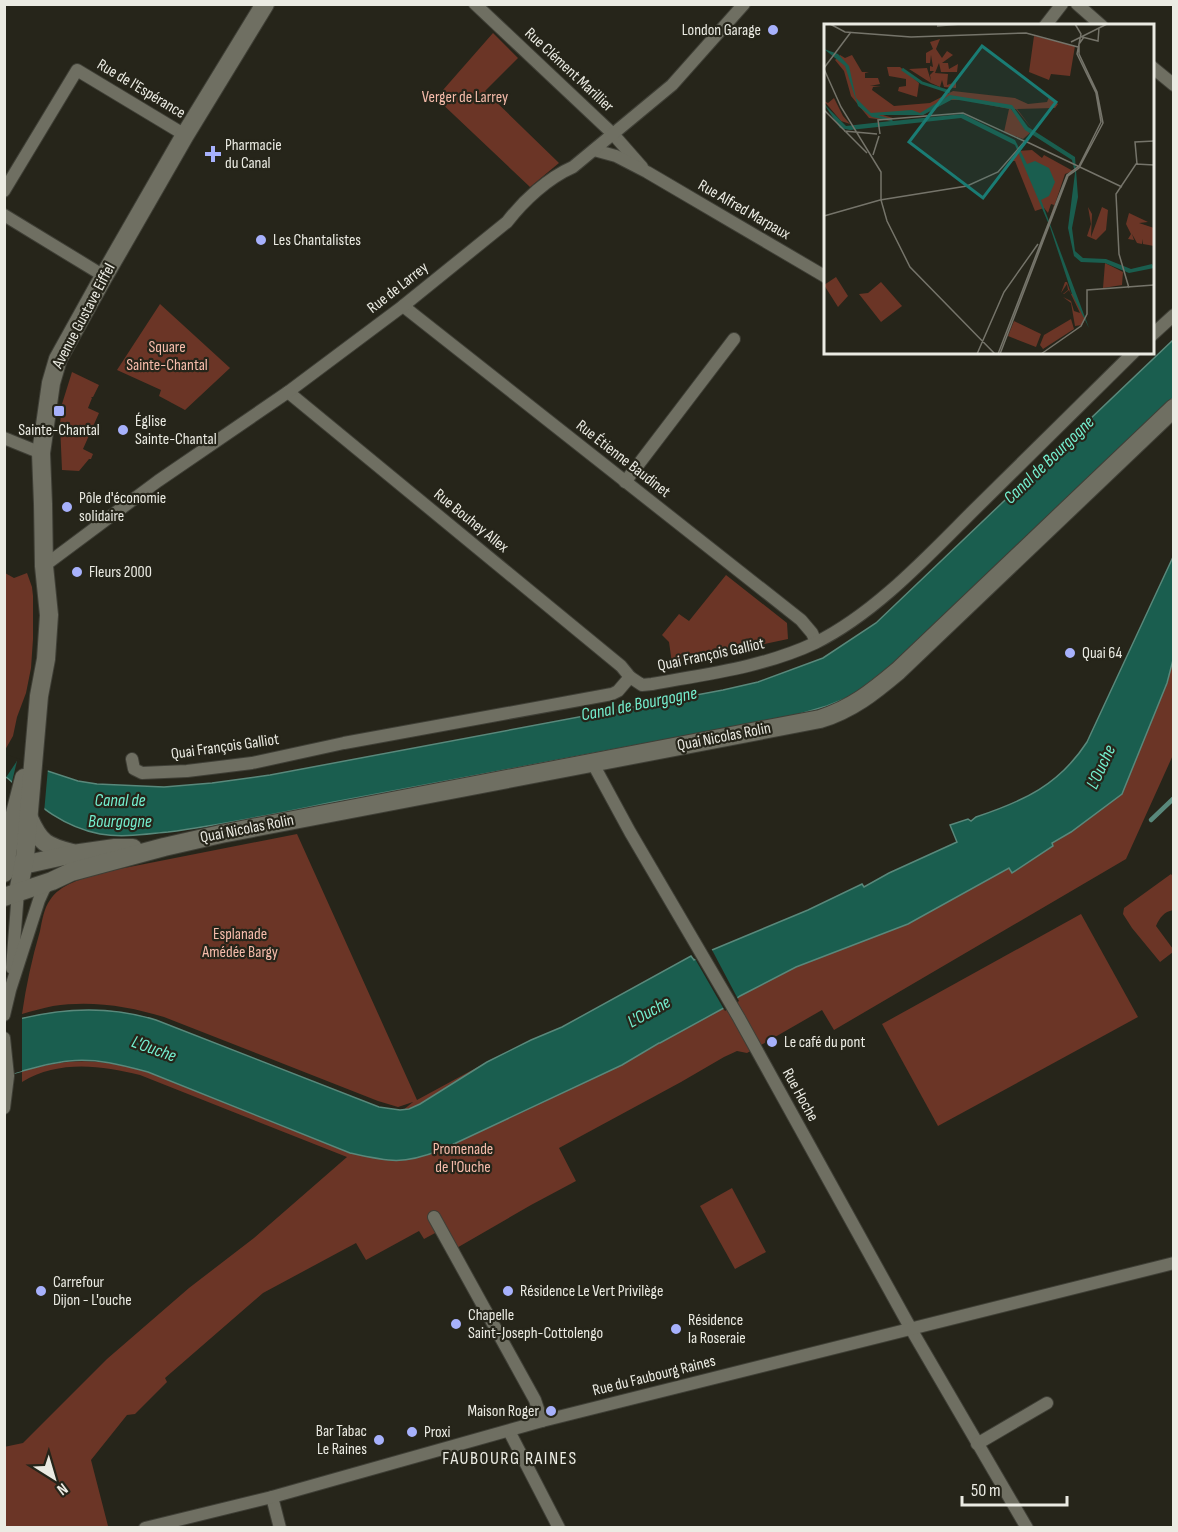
<svg xmlns="http://www.w3.org/2000/svg" width="1178" height="1532" font-family="'Sofia Sans Condensed',sans-serif">
	<style>
		.green { fill: #6b3526 }
		.water { fill: #1a5e4f; stroke: #59887b; stroke-width: 1.5 }
		.pier { fill: #26251a }
		.lines { fill: none; stroke-linecap: round; stroke-linejoin: round }
		.stream { stroke: #59887b; stroke-width: 4.5 }
		.street-casing { stroke: #3f3f36; stroke-width: 14 }
		.secondary-casing { stroke: #3f3f36; stroke-width: 20 }
		.street { stroke: #6f6f62; stroke-width: 12 }
		.secondary { stroke: #6f6f62; stroke-width: 18 }
		.poi-dot { fill: #a7b1fc; stroke: #26251a; stroke-width: 2 }
		.labels { text-anchor: middle; dominant-baseline: central; stroke-width: 4.5; stroke-linejoin: round; paint-order: stroke }
		.poi-label { font-size: 16px; fill: #ebebe3; stroke: #26251a; text-anchor: start }
		.street-label { font-size: 16px; fill: #ebebe3; stroke: #26251a }
		.park-label { font-size: 16px; fill: #f6bcab; stroke: #26251a }
		.water-label { font-size: 18px; font-style: italic; fill: #74efcf; stroke: #26251a }
		.neighbourhood-label { font-size: 18px; letter-spacing: 1.5px; fill: #ebebe3; stroke: #26251a }
		.inset-river { fill: none; stroke: #1a5e4f; stroke-width: 3 }
		.inset-road { fill: none; stroke: #75746a; stroke-width: 1.5 }
		.view { fill: #1a7c74; fill-opacity: 0.15; stroke: #1a7c74; stroke-width: 3 }
		.inset-edge { fill: none; stroke: #ebebe3; stroke-width: 3 }
	</style>
	<rect width="100%" height="100%" fill="#26251a"/>
	<!-- green -->
	<g class="green">
		<path d="M493,33L518,58L485,91L559,163L530,187L436,98Z"/>
		<path d="M160,304L230,368L185,410L159,396L161,390L117,370Z"/>
		<path d="M72,372L99,385L93,397H91L92,398L88,408L99,413L83,449L93,454L91,459H89L79,471L62,470L60,424L62,404Z"/>
		<path d="M1173,557V755L1126,859L834,1030L822,1010L747,1053L737,1051L724,1057L681,1082L559,1148L576,1181L531,1205L448,1253L437,1232L424,1239L419,1231L366,1260L356,1243L263,1293L165,1378L167,1382L135,1414L127,1415L91,1460L108,1526L5,1527L4,1447L23,1443L107,1359L189,1288L254,1238L347,1157L140,1075C100,1065 58,1060 22,1082V1071C72,1058 98,1058 148,1072L350,1153L413,1102L398,1107L378,1101L164,1017C129,1006 90,1000 53,1006C43,1008 32,1011 22,1014C26,986 32,958 40,931C42,921 44,908 50,900C60,884 83,879 99,873L297,834L417,1100L487,1062L531,1040L562,1027L691,956L694,960L712,950L808,910L862,884L864,887L889,873L957,842L950,825L968,819L971,821L976,817C1024,801 1059,785 1087,742Z"/>
		<path d="M5,573L14,578L27,573L32,587L33,596V639L31,668L26,693L17,717L13,736L5,750Z"/>
		<path d="M726,575L787,623L788,639L672,663L669,642L662,635L679,614L689,621Z"/>
		<path d="M1171,874L1173,877V910C1164,912 1160,917 1156,926L1173,949V952L1160,962L1132,928L1123,914L1124,908Z"/>
		<path d="M1081,914L1138,1017L938,1126L882,1024Z"/>
		<path d="M732,1188L766,1252L735,1269L700,1206Z"/>
	</g>
	<!-- water -->
	<g class="water">
		<path d="M1173,340V398L897,661L852,696L827,706L793,716C640,744 487,773 334,802C279,813 224,825 168,832C146,834 123,838 100,834C59,826 35,802 5,776V757L78,781L97,784L164,787L212,783L270,775L723,690L758,682L823,658L876,623Z"/>
		<path d="M1173,557V660L1167,683L1122,794L1071,832L1052,843L1053,846L1012,873L1009,868L908,924L796,967L740,996L722,1009L660,1043H659L622,1065L441,1150C402,1165 390,1162 350,1153L148,1072C122,1065 96,1058 69,1061C47,1063 26,1070 5,1076V1023C55,1008 105,1004 156,1020L379,1107L400,1110L409,1109L420,1104L487,1062L531,1040L562,1027L691,956L694,960L712,950L808,910L862,884L864,887L889,873L957,842L950,825L968,819L971,821L976,817C1024,801 1059,785 1087,742Z"/>
	</g>
	<!-- pier -->
	<g class="pier">
		<path d="M4,754L48,768L44,813L11,786L17,761L5,779Z"/>
		<path d="M711,948L739,1001L725,1011L694,957Z"/>
		<path d="M22,1014V1071L5,1076L4,1020Z"/>
	</g>
	<g class="lines">
		<!-- stream -->
		<path class="stream" d="M1151,820L1174,798"/>
		<!-- street casing -->
		<g class="street-casing">
			<g id="street">
				<path d="M475,4L613,134L642,167"/>
				<path d="M1077,4L1102,26"/>
				<path d="M1045,26L1062,4"/>
				<path d="M1152,67L1174,85"/>
				<path d="M594,150L616,156L647,172L826,277"/>
				<path d="M4,191L77,70L185,135"/>
				<path d="M4,215L104,276"/>
				<path d="M403,306L801,620L812,633L816,642"/>
				<path d="M1152,335L1174,315"/>
				<path d="M288,392L621,666L630,677"/>
				<path d="M4,438L41,453"/>
				<path d="M625,482L734,339"/>
				<path d="M44,566L158,481L288,392L403,306L507,222C524,200 548,178 573,167L672,85L744,4"/>
				<path d="M132,759L134,769L142,773L187,771L252,763L344,743L612,694L618,691L630,677L642,685L652,684C707,674 764,667 815,643C874,614 926,558 972,512C1026,459 1080,405 1134,352"/>
				<path d="M592,762L630,832L739,1018L911,1329L1027,1528"/>
				<path d="M12,968L18,892"/>
				<path d="M4,1015L10,990L39,900L44,889L51,881"/>
				<path d="M4,1038L8,1076L4,1108"/>
				<path d="M434,1217L535,1400L542,1421"/>
				<path d="M509,1431L559,1528"/>
				<path d="M977,1444L1047,1403"/>
				<path d="M272,1497L280,1528"/>
				<path d="M145,1528L272,1497L542,1421L1174,1263"/>
			</g>
		</g>
		<!-- secondary casing -->
		<g class="secondary-casing">
			<g id="secondary">
				<path d="M29,818C40,843 46,846 72,853"/>
				<path d="M4,866L23,865L73,854L115,848H133"/>
				<path d="M4,873L11,829L24,778"/>
				<path d="M18,892L25,857L39,696L46,659L49,615L44,566L43,504L41,453L51,383L58,359L104,276L185,135L265,4"/>
				<path d="M4,897L52,881L71,872L164,847L221,834L820,719C852,709 873,692 898,671L1174,408"/>
			</g>
		</g>
		<!-- street -->
		<use href="#street" class="street"/>
		<!-- secondary -->
		<use href="#secondary" class="secondary"/>
	</g>
	<!-- markers -->
	<g class="poi-dot">
		<circle cx="773" cy="30" r="6"/>
		<path d="M210 145h6v6h6v6h-6v6h-6v-6h-6v-6h6z"/>
		<circle cx="261" cy="240" r="6"/>
		<rect x="53" y="405" width="12" height="12" rx="3"/>
		<circle cx="123" cy="430" r="6"/>
		<circle cx="67" cy="507" r="6"/>
		<circle cx="77" cy="572" r="6"/>
		<circle cx="1070" cy="653" r="6"/>
		<circle cx="772" cy="1042" r="6"/>
		<circle cx="41" cy="1291" r="6"/>
		<circle cx="508" cy="1291" r="6"/>
		<circle cx="456" cy="1324" r="6"/>
		<circle cx="676" cy="1329" r="6"/>
		<circle cx="551" cy="1411" r="6"/>
		<circle cx="412" cy="1432" r="6"/>
		<circle cx="379" cy="1440" r="6"/>
	</g>
	<g class="labels">
		<!-- poi labels -->
		<g class="poi-label">
			<text x="761" y="30" text-anchor="end">London Garage</text>
			<text x="225" y="145">Pharmacie<tspan x="225" dy="18">du Canal</tspan></text>
			<text x="273" y="240">Les Chantalistes</text>
			<text x="135" y="421">Église<tspan x="135" dy="18">Sainte-Chantal</tspan></text>
			<text x="59" y="430" text-anchor="middle">Sainte-Chantal</text>
			<text x="79" y="498">Pôle d'économie<tspan x="79" dy="18">solidaire</tspan></text>
			<text x="89" y="572">Fleurs 2000</text>
			<text x="1082" y="653">Quai 64</text>
			<text x="784" y="1042">Le café du pont</text>
			<text x="53" y="1282">Carrefour<tspan x="53" dy="18">Dijon - L'ouche</tspan></text>
			<text x="520" y="1291">Résidence Le Vert Privilège</text>
			<text x="468" y="1315">Chapelle<tspan x="468" dy="18">Saint-Joseph-Cottolengo</tspan></text>
			<text x="688" y="1320">Résidence<tspan x="688" dy="18">la Roseraie</tspan></text>
			<text x="539" y="1411" text-anchor="end">Maison Roger</text>
			<text x="367" y="1431" text-anchor="end">Bar Tabac<tspan x="367" dy="18">Le Raines</tspan></text>
			<text x="424" y="1432">Proxi</text>
		</g>
		<!-- street labels -->
		<g class="street-label">
			<text transform="translate(569 70) rotate(43)">Rue Clément Marillier</text>
			<text transform="translate(141 89) rotate(31)">Rue de l'Espérance</text>
			<text transform="translate(744 210) rotate(30)">Rue Alfred Marpaux</text>
			<text transform="translate(398 288) rotate(-38)">Rue de Larrey</text>
			<text transform="translate(84 316) rotate(-62)">Avenue Gustave Eiffel</text>
			<text transform="translate(623 459) rotate(38)">Rue Étienne Baudinet</text>
			<text transform="translate(471 521) rotate(39)">Rue Bouhey Allex</text>
			<text transform="translate(711 655) rotate(-12)">Quai François Galliot</text>
			<text transform="translate(724 737) rotate(-11)">Quai Nicolas Rolin</text>
			<text transform="translate(225 747) rotate(-8)">Quai François Galliot</text>
			<text transform="translate(247 829) rotate(-11)">Quai Nicolas Rolin</text>
			<text transform="translate(800 1095) rotate(61)">Rue Hoche</text>
			<text transform="translate(654 1376) rotate(-14)">Rue du Faubourg Raines</text>
		</g>
		<!-- park labels -->
		<g class="park-label">
			<text x="465" y="97">Verger de Larrey</text>
			<text x="167" y="347">Square<tspan x="167" dy="18">Sainte-Chantal</tspan></text>
			<text x="240" y="934">Esplanade<tspan x="240" dy="18">Amédée Bargy</tspan></text>
			<text x="463" y="1149">Promenade<tspan x="463" dy="18">de l'Ouche</tspan></text>
		</g>
		<!-- water labels -->
		<g class="water-label">
			<text transform="translate(1049 460) rotate(-44)">Canal de Bourgogne</text>
			<text transform="translate(639 704) rotate(-11)">Canal de Bourgogne</text>
			<text transform="translate(1101 767) rotate(-65)">L'Ouche</text>
			<text x="120" y="800">Canal de<tspan x="120" dy="21">Bourgogne</tspan></text>
			<text transform="translate(649 1012) rotate(-29)">L'Ouche</text>
			<text transform="translate(154 1049) rotate(20)">L'Ouche</text>
		</g>
		<!-- neighbourhood labels -->
		<g class="neighbourhood-label">
			<text x="510" y="1458">FAUBOURG RAINES</text>
		</g>
	</g>
	<!-- overview -->
	<g transform="translate(824 24)">
		<rect width="330" height="330" fill="#26251a"/>
		<path d="M210,12L251,22L246,52L227,50L225,56L205,48ZM116,15L112,25L118,34L123,27L129,31L118,39H124L125,45L134,40L133,48H117L115,39L111,49L124,50L123,61L132,58V64L120,63L118,56L116,63L107,59L85,45L103,44L107,57L106,51L110,47H106V42L109,43L107,31L106,39H102V29L109,25L106,18ZM16,31L21,34L28,31L38,48H45L41,49V54H54L56,60L46,62H57L49,63L48,66L70,82L106,79L129,67L191,74L204,80L223,78L225,73L234,80L231,84L193,85L209,106L192,85H187L206,109L199,115L180,108L185,85L140,76H126L99,91H59L69,94L67,97L45,94L27,72L20,47L11,36ZM63,43H76L95,59L93,73L74,67L75,63L82,62V55L65,52ZM10,74L19,92L26,100L17,97L0,77L4,79ZM208,126L218,134L220,131L249,147L241,150L225,198L230,181L227,180L224,189L220,184L211,187L191,137H186L194,127ZM264,183L268,190L267,213L278,183L284,186L282,206L272,216L263,212L267,200ZM305,189L324,198L315,199L330,204V222L319,220V215L318,220L313,219L308,210L310,216L304,215L307,210L302,200ZM281,239L299,248L298,261L279,264ZM12,253L24,272L14,283L0,261ZM57,258L78,282L57,298L35,270L44,269ZM241,258H243L247,270L250,269L261,295L258,301L251,302L247,279L239,273L247,277L250,287L256,289L245,266L240,270H239L244,266L243,260L237,269ZM247,295L250,305L219,325L216,321L220,311ZM190,297L217,310L212,323L184,312Z" fill="#6b3526"/>
		<path d="M0,25L14,30L25,42L32,74L47,89L88,86L96,89L126,71L188,81L204,103L251,133L254,173L248,204L251,227L259,234L282,235L307,245L328,240L330,244L305,249L281,239L257,238L250,232L244,204L251,149L248,136L201,106L187,85L129,75L99,91H54L67,95L69,97L139,90L191,116L203,140L211,137L225,144L231,158L225,172L217,176L265,304L248,270L226,203L191,121L137,94L26,106L16,104L0,80L22,102L67,97L48,93L34,82L21,42Z" fill="#1a5e4f"/>
		<path class="inset-river" d="M78,45L98,59L126,68"/>
		<path class="inset-road" d="M6,0L21,8L87,13L202,9L254,23M113,2L137,0M258,13L274,17L275,4M247,18L283,0M0,44L27,8M0,45L17,83L57,148V176L63,197L86,243L171,330M0,86L43,129M20,107L53,110M56,110L54,96L139,89L200,117M49,131L55,112M313,140L311,118L330,117M0,192L56,176L143,162L174,148L201,117L298,163M305,264L295,230L292,170L312,140L330,141M0,285V314M153,330L180,268L214,220M174,330L243,151L255,142L277,98L272,69L253,30L257,10L251,0M176,330L244,152L255,144L279,99L273,68L255,30V20L260,13M217,330L257,302L263,290V266L330,261"/>
		<path class="view" d="M158,22L232,78L159,174L85,118Z"/>
		<rect width="330" height="330" class="inset-edge"/>
	</g>
	<!-- border -->
	<rect width="1178" height="1532" fill="none" stroke="#ebebe3" stroke-width="12"/>
	<!-- north arrow -->
	<g transform="translate(54 1478) rotate(143)" stroke="#26251a" stroke-width="4.5" paint-order="stroke">
	<path d="M0-4.5L10 22L0 15L-10 22Z" fill="#ebebe3"/>
	<text y="-9" font-size="16" font-weight="bold" text-anchor="middle" fill="#ebebe3">N</text>
	</g>
	<!-- scale -->
	<path d="M962 1496v9h105v-9" fill="none" stroke="#ebebe3" stroke-width="3"/>
	<text x="971" y="1496" font-size="18" fill="#ebebe3" stroke="#26251a" stroke-width="4.5" paint-order="stroke">50 m</text>
</svg>
